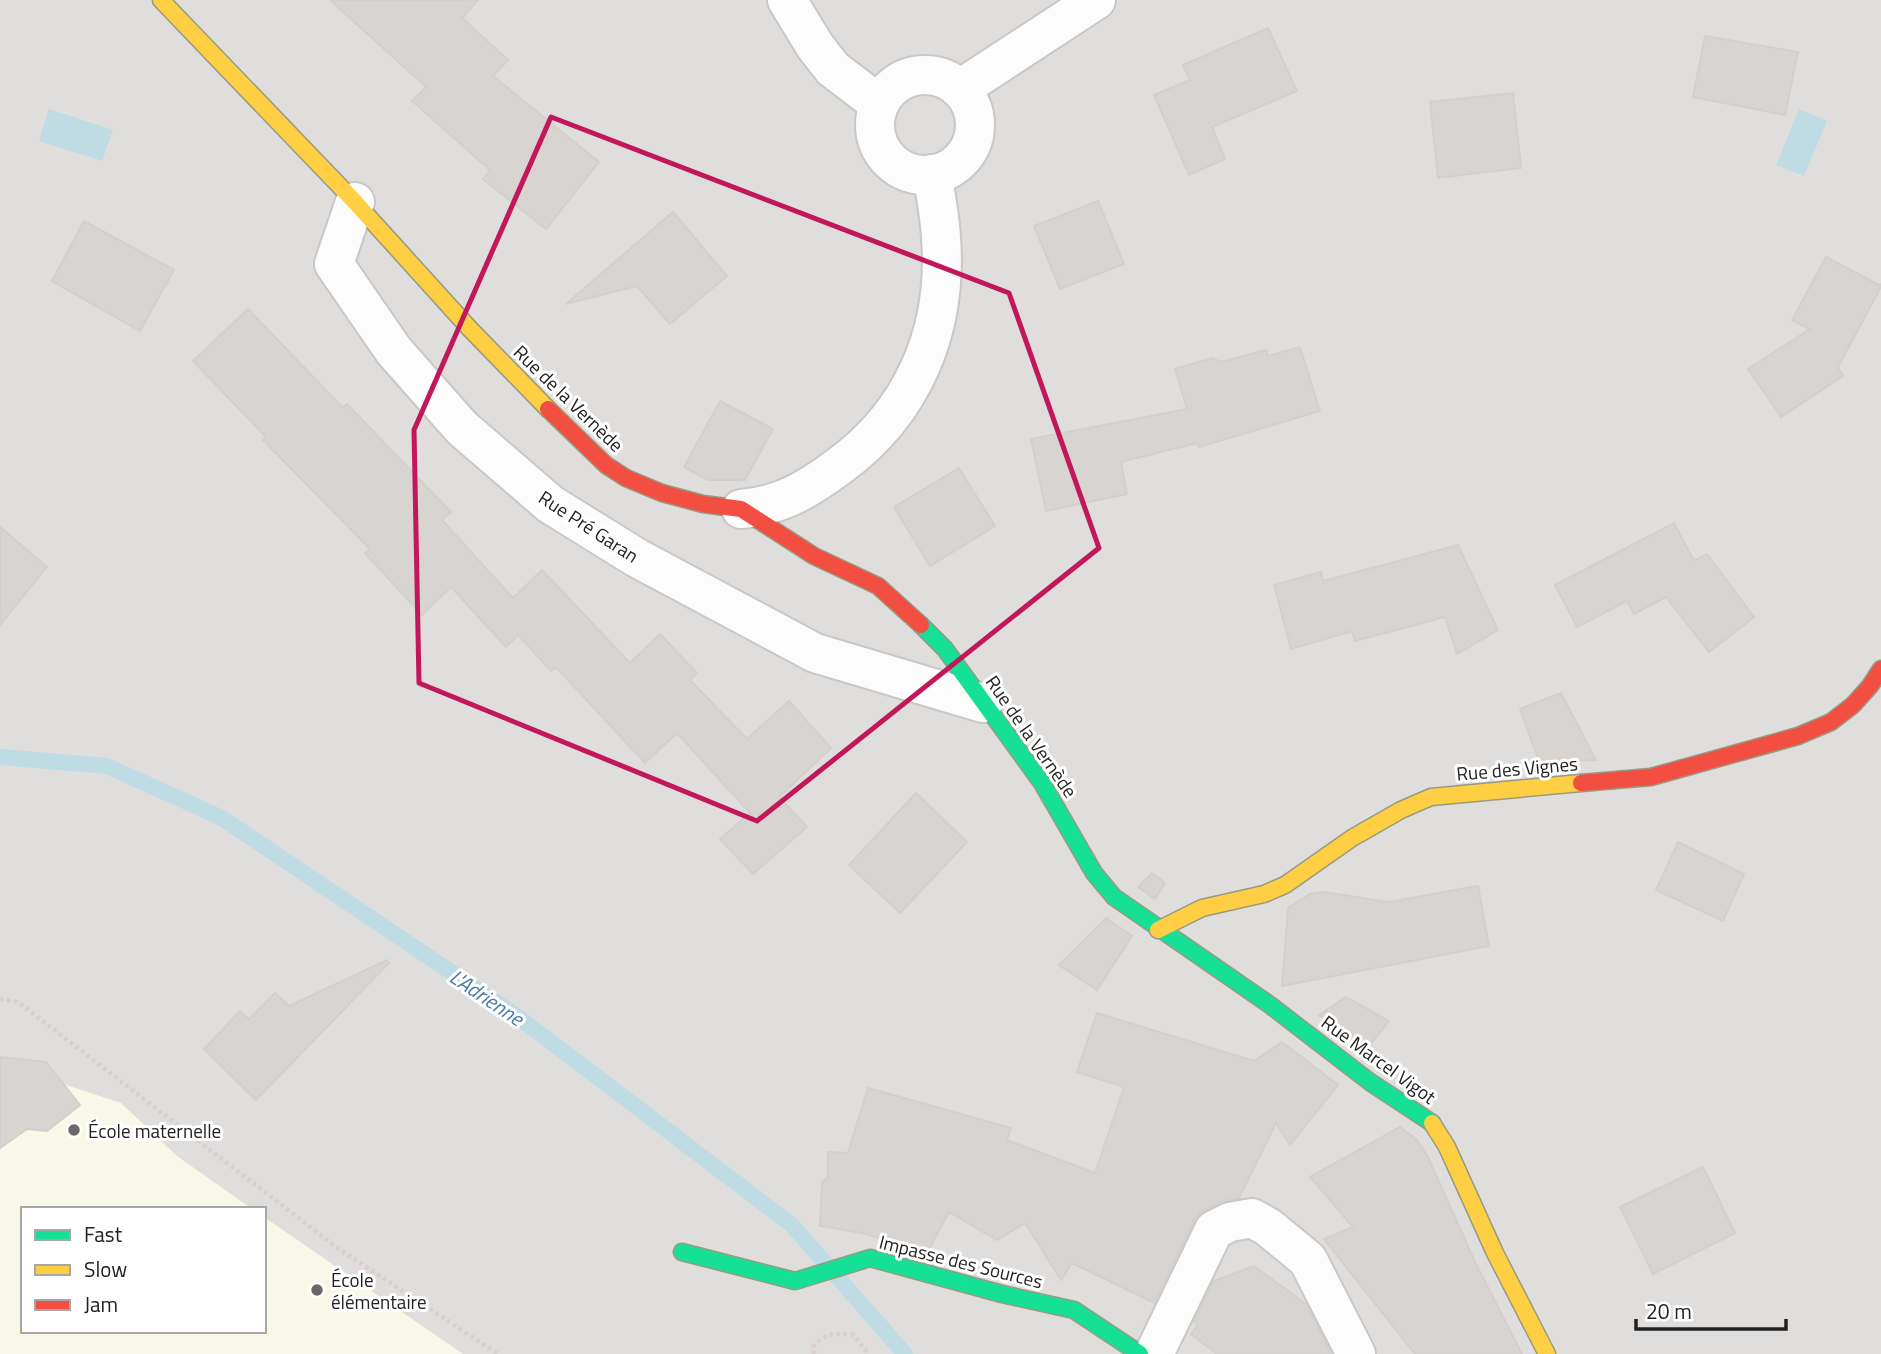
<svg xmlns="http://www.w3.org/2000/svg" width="1881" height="1354" font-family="'Titillium Web',sans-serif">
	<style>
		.residential { fill: #dfdedc; fill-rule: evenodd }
		.education { fill: #f8f7e8 }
		.water { fill: #bfdbe3 }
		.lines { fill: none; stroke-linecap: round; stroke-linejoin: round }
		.stream { stroke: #bfdbe3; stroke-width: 16 }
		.building { fill: #d7d4d2; stroke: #d3d0cc; stroke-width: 2 }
		.street-casing { stroke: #c9c8c7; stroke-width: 42 }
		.fast-casing { stroke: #999a82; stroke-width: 19 }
		.slow-casing { stroke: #999a82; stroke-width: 19 }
		.jam-casing { stroke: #999a82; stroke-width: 19 }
		.path { stroke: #dccecd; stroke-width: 4.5; stroke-dasharray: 3.5 3.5; stroke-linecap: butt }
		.street { stroke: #fdfcfc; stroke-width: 38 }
		.fast { stroke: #16e098; stroke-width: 16 }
		.slow { stroke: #ffcf43; stroke-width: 16 }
		.jam { stroke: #f24e42; stroke-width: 16 }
		.marked { fill: none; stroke: #c2185b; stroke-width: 5; stroke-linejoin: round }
		.poi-dot { fill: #6a6968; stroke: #fff; stroke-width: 2.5 }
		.labels { text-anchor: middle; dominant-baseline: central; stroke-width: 6; stroke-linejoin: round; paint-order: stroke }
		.street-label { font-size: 19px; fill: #222; stroke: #fff }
		.poi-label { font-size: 19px; fill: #222; stroke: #fff; text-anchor: start }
		.water-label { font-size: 21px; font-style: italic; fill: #4a7aab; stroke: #fff }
	</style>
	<rect width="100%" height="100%" fill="#f0eeeb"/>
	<!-- residential -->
	<path class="residential" d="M0,0H1881V1354H0ZM23,1209H264V1331H23Z"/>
	<!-- education -->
	<path class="education" d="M0,1057L46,1062L63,1084L121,1103L177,1156L252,1209H23V1331H264V1217L463,1354H0Z"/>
	<!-- water -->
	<g class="water">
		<path d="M49,109L113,130L102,161L39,141Z"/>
		<path d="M1799,109L1827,121L1804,176L1776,165Z"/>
	</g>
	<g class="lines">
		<!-- stream -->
		<path class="stream" d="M0,757L107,766L222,818L518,1017L792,1225L905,1354"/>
	</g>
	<!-- building -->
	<g class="building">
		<path d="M330,0H478L462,18L508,60L493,76L599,162L546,229L483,179L490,170L412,101L426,87Z"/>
		<path d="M1268,28L1297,91L1212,127L1225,159L1189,175L1154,95L1190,80L1183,65Z"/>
		<path d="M1705,36L1798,52L1785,115L1693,97Z"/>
		<path d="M1513,93L1521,168L1438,178L1430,102Z"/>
		<path d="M1098,201L1124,264L1060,289L1034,226Z"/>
		<path d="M673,212L727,276L670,324L637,286L566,304Z"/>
		<path d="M84,221L174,270L140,331L52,281Z"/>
		<path d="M1826,257L1879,285L1881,284V287L1838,367L1843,376L1781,417L1748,369L1810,329L1792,320Z"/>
		<path d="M248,309L343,408L347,404L451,512L442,520L513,598L542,570L630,663L660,634L697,673L690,680L747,739L789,701L831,748L779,797L807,827L753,874L720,839L750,813L677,733L645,763L556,667L551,671L518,635L506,647L451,587L422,615L365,553L370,549L263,440L266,437L193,361Z"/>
		<path d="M1300,347L1320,411L1199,447L1197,443L1121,462L1127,494L1046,511L1031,439L1187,409L1175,369L1212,358L1221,362L1266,350L1268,356Z"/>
		<path d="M720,401L773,429L745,480H708L684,467Z"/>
		<path d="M959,468L995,526L930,566L894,507Z"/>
		<path d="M1674,523L1694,561L1707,554L1754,617L1709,652L1666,597L1634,614L1627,601L1577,627L1555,585Z"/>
		<path d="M0,527L47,567L0,625Z"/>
		<path d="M1458,545L1498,630L1457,654L1445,617L1355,641L1352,631L1291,649L1274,585L1321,572L1323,581Z"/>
		<path d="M1561,693L1596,760L1539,761L1520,709Z"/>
		<path d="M916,793L967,842L900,913L849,865Z"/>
		<path d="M1678,842L1744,874L1723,921L1656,890Z"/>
		<path d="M1152,873L1165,883L1155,899L1138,887Z"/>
		<path d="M1478,886L1489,946L1282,986L1288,908L1310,894L1323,892L1389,902Z"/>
		<path d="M1106,918L1132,936L1097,990L1059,965Z"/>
		<path d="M387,960L389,963L256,1100L204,1049L240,1011L249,1019L275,993L289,1006Z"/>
		<path d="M1346,997L1389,1021L1365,1051L1319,1015Z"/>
		<path d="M1097,1013L1254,1061L1282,1042L1338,1085L1290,1145L1276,1123L1239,1198L1221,1202L1204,1210L1194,1220L1154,1303L1072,1263L1061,1280L1025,1223L997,1240L949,1212L928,1251L862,1233L820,1226L822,1182L828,1177V1152L848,1153L868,1088L1011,1128L1007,1140L1095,1173L1124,1087L1077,1072Z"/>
		<path d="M0,1057L46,1062L80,1105L47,1131L27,1129L0,1148Z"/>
		<path d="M1400,1127L1417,1140L1428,1157L1475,1262L1522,1354H1415L1324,1239L1353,1227L1310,1177Z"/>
		<path d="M1703,1167L1735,1233L1653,1274L1620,1207Z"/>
		<path d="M1254,1266L1307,1305L1331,1354H1217L1191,1334L1198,1325L1194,1322L1214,1281Z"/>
	</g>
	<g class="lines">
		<!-- street casing -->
		<g class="street-casing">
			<g id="street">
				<path d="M787,0L815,46L833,69L879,104"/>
				<circle cx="925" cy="125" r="50"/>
				<path d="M960,89L1096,0"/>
				<path d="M355,202L334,264L394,351L462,428L550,504L637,558L815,653L983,703"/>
				<path d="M741,509C780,506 807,490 838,467C913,413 948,330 941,238C940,217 936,196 932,174"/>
				<path d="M1154,1354L1214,1230L1230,1222L1252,1218L1268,1227L1308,1260L1356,1354"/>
			</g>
		</g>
		<!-- fast casing -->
		<g class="fast-casing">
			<g id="fast">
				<path d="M921,625L945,649L1042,783L1094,873L1114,897L1270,1005L1370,1082L1432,1123"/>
				<path d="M682,1252L795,1281L870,1258L1002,1294L1074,1310L1140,1354"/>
			</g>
		</g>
		<!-- slow casing -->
		<g class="slow-casing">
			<g id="slow">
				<path d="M161,0L355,202L470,329L548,409"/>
				<path d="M1158,930L1202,908L1264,894L1285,885L1352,838L1401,810L1431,797L1581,783"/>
				<path d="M1432,1123L1447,1147L1495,1253L1547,1354"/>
			</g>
		</g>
		<!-- jam casing -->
		<g class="jam-casing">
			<g id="jam">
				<path d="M548,409L606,465L626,478L662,493L703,504L741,509L814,556L878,586L921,625"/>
				<path d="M1581,783L1651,777L1798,736L1831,722L1853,705L1870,686L1881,669"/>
			</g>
		</g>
		<!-- path -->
		<g class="path">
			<path d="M0,999L18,1002L336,1247L498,1354"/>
			<path d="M814,1354L813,1347C825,1332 836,1333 854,1335L868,1354"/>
		</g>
		<!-- street -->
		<use href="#street" class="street"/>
		<!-- fast -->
		<use href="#fast" class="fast"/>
		<!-- slow -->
		<use href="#slow" class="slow"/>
		<!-- jam -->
		<use href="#jam" class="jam"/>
	</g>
	<!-- marked area -->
	<path class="marked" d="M551,117L1009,293L1099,548L757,821L419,683L414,430Z"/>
	<!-- markers -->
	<g class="poi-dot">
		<circle cx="74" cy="1130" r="7"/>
		<circle cx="317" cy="1290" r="7"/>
	</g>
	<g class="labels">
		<!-- street labels -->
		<g class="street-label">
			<text transform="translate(569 398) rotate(44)">Rue de la Vernède</text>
			<text transform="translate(589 526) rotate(33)">Rue Pré Garan</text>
			<text transform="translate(1032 736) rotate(55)">Rue de la Vernède</text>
			<text transform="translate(1517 768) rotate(-5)">Rue des Vignes</text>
			<text transform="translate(1379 1059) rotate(36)">Rue Marcel Vigot</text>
			<text transform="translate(961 1261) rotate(14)">Impasse des Sources</text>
		</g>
		<!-- poi labels -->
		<g class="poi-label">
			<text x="88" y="1130">École maternelle</text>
			<text x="331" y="1279">École<tspan x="331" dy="22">élémentaire</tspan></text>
		</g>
		<!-- water labels -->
		<g class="water-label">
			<text transform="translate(487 997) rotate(34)">L'Adrienne</text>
		</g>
	</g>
	<!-- legend -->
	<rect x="21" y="1207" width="245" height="126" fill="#ffffff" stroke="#a7a7a7" stroke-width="2"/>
	<rect x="35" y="1230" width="35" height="10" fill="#16e098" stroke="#a7a7a7" stroke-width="2"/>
	<text x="84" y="1242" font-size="21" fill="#222222">Fast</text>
	<rect x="35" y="1265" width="35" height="10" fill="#ffcf43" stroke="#a7a7a7" stroke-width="2"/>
	<text x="84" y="1277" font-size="21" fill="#222222">Slow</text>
	<rect x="35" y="1300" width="35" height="10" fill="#f24e42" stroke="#a7a7a7" stroke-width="2"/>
	<text x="84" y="1312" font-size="21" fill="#222222">Jam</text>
	<!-- scale -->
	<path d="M1636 1319v10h150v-10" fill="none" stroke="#222222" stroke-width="3.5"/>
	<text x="1646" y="1319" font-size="21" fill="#222222" stroke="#ffffff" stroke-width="5" paint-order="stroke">20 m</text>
</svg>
